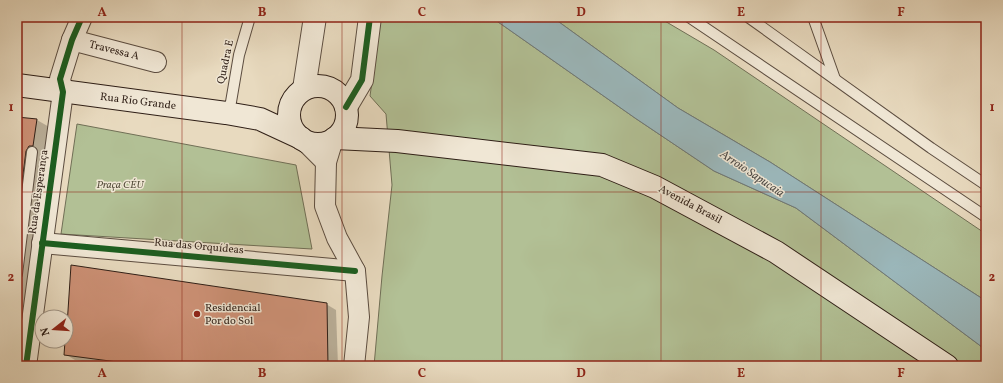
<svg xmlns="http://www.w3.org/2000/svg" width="1003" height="383" font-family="Vollkorn,serif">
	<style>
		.green { fill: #b2c095; stroke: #706f56 }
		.water { fill: #9bb8bc; stroke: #6f7a7a }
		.shadow { fill: #0003 }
		.building { fill: #cd9176; stroke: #2e1e16 }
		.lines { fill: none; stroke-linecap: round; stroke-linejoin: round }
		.service-casing { stroke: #5c4d40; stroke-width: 12 }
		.minor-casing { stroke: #5c4d40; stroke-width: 22 }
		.tertiary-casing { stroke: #5c4d40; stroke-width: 24 }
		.secondary-casing { stroke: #2e1e16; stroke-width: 24 }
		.service { stroke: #f0e7d5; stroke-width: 10 }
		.minor { stroke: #f0e7d5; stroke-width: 20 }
		.tertiary { stroke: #f0e7d5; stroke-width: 22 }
		.secondary { stroke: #f0e7d5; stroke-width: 22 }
		.cycleway-casing { stroke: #f0e7d5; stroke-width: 8 }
		.cycleway { stroke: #1b5e20; stroke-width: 6 }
		.grid { fill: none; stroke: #8f2418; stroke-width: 1; stroke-opacity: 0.55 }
		.poi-dot { fill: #8f2418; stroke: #f0e7d5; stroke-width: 1.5 }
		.labels { text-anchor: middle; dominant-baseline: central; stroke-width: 3; stroke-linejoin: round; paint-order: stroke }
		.street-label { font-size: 11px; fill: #2e1e16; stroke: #f0e7d5 }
		.park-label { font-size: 11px; font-style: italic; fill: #564f3c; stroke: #f0e7d5 }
		.poi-label { font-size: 11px; fill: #2e1e16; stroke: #f0e7d5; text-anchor: start }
		.water-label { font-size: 12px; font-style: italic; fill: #4f4c48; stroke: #f0e7d5 }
		.neatline { fill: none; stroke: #8f2418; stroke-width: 1.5 }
		.grid-label { font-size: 13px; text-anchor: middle; font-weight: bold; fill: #8f2418 }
	</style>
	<rect width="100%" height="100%" fill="#e8dabf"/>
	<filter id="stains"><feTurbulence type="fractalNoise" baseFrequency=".005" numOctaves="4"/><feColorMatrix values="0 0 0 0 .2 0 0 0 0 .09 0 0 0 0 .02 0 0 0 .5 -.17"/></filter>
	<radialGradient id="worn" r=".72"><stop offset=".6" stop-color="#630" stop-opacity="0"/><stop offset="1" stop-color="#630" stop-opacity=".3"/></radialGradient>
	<!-- green -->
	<g class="green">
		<path d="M381,17H491L635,118L714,171L796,208L986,350V366H374L382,276L392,185L386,114L370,96Z"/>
		<path d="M552,17H658L714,50L986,234V301L770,162L678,108Z"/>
		<path d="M77,124L296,165L312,249L61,234Z"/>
	</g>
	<!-- water -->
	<path class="water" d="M491,17H552L678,108L770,162L986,301V350L796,208L714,171L635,118Z"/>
	<!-- shadow -->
	<g class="shadow">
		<path d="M17,118L37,120L58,132L17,366Z"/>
		<path d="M72,266L326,304L336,310L338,366H120L75,360L65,354Z"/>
	</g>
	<!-- building -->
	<g class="building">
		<path d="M17,117L37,119L33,146H29L26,151L20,198L17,197Z"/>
		<path d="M71,265L327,303L328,366H148L64,355L65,341H66Z"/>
	</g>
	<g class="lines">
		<!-- service casing -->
		<g class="service-casing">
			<g id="service">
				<path d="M689,17L986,217"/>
				<path d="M748,17L931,148L986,185"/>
				<path d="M813,17L835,79"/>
				<path d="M226,113L231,102L239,55L250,17"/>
				<path d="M17,274L32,152"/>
			</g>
		</g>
		<!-- minor casing -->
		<g class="minor-casing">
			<g id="minor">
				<path d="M72,40L156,62"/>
				<path d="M333,139L326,162L325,206L337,238L355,271L359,317L354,366"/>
				<path d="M304,140L326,162"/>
				<path d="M42,243L355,271"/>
				<path d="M26,366L63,92L60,79L72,40L82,17"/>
			</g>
		</g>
		<!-- tertiary casing -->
		<g class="tertiary-casing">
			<g id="tertiary">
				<path d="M304,89L315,17"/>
				<path d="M346,107L362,80L370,17"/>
			</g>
		</g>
		<!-- secondary casing -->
		<g class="secondary-casing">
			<g id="secondary">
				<path d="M17,85L226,113L260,119L301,138"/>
				<circle cx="318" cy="115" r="29"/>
				<path d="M335,138L397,141L602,165L655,187L776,252L947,366"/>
			</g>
		</g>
		<!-- service -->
		<use href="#service" class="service"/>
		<!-- minor -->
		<use href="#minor" class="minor"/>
		<!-- tertiary -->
		<use href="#tertiary" class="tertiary"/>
		<!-- secondary -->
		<use href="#secondary" class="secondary"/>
		<!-- cycleway casing -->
		<g class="cycleway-casing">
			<g id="cycleway">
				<path d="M346,107L362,80L370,17"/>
				<path d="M42,243L355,271"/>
				<path d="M26,366L63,92L60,79L72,40L82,17"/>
			</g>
		</g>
		<!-- cycleway -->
		<use href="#cycleway" class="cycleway"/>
	</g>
	<!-- grid -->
	<path class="grid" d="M182,17V366M342,17V366M502,17V366M661,17V366M821,17V366M17,192H986"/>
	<!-- markers -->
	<circle class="poi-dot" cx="197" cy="314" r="4"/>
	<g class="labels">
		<!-- street labels -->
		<g class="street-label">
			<text transform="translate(114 51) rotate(14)">Travessa A</text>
			<text transform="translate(226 62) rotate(-78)">Quadra E</text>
			<text transform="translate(138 102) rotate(7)">Rua Rio Grande</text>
			<text transform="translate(39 192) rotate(-82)">Rua da Esperança</text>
			<text transform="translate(690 205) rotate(28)">Avenida Brasil</text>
			<text transform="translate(199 247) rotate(5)">Rua das Orquídeas</text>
		</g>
		<!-- park labels -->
		<g class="park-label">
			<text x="120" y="185">Praça CÉU</text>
		</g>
		<!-- poi labels -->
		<g class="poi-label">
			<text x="205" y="308">Residencial<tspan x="205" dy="13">Por do Sol</tspan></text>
		</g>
		<!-- water labels -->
		<g class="water-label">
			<text transform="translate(752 174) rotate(34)">Arroio Sapucaia</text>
		</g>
	</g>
	<!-- margin -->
	<rect width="1003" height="383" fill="none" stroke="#e8dabf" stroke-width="44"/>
	<!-- north arrow -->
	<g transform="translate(54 329) rotate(253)"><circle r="19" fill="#f0e7d5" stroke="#a29789"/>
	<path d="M0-3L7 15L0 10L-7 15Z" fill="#8f2418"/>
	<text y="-6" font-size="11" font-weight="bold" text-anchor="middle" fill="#2e1e16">N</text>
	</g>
	<rect x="22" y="22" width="959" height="339" class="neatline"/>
	<g class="grid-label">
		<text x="102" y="16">A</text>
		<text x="262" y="16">B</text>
		<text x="422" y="16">C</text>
		<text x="581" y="16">D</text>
		<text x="741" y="16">E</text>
		<text x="901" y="16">F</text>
		<text x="11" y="111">1</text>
		<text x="992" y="111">1</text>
		<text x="11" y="281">2</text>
		<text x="992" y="281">2</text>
		<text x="102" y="377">A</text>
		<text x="262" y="377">B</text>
		<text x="422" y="377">C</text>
		<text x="581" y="377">D</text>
		<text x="741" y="377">E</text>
		<text x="901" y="377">F</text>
	</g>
	<rect width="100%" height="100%" filter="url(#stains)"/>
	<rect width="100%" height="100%" fill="url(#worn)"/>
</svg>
